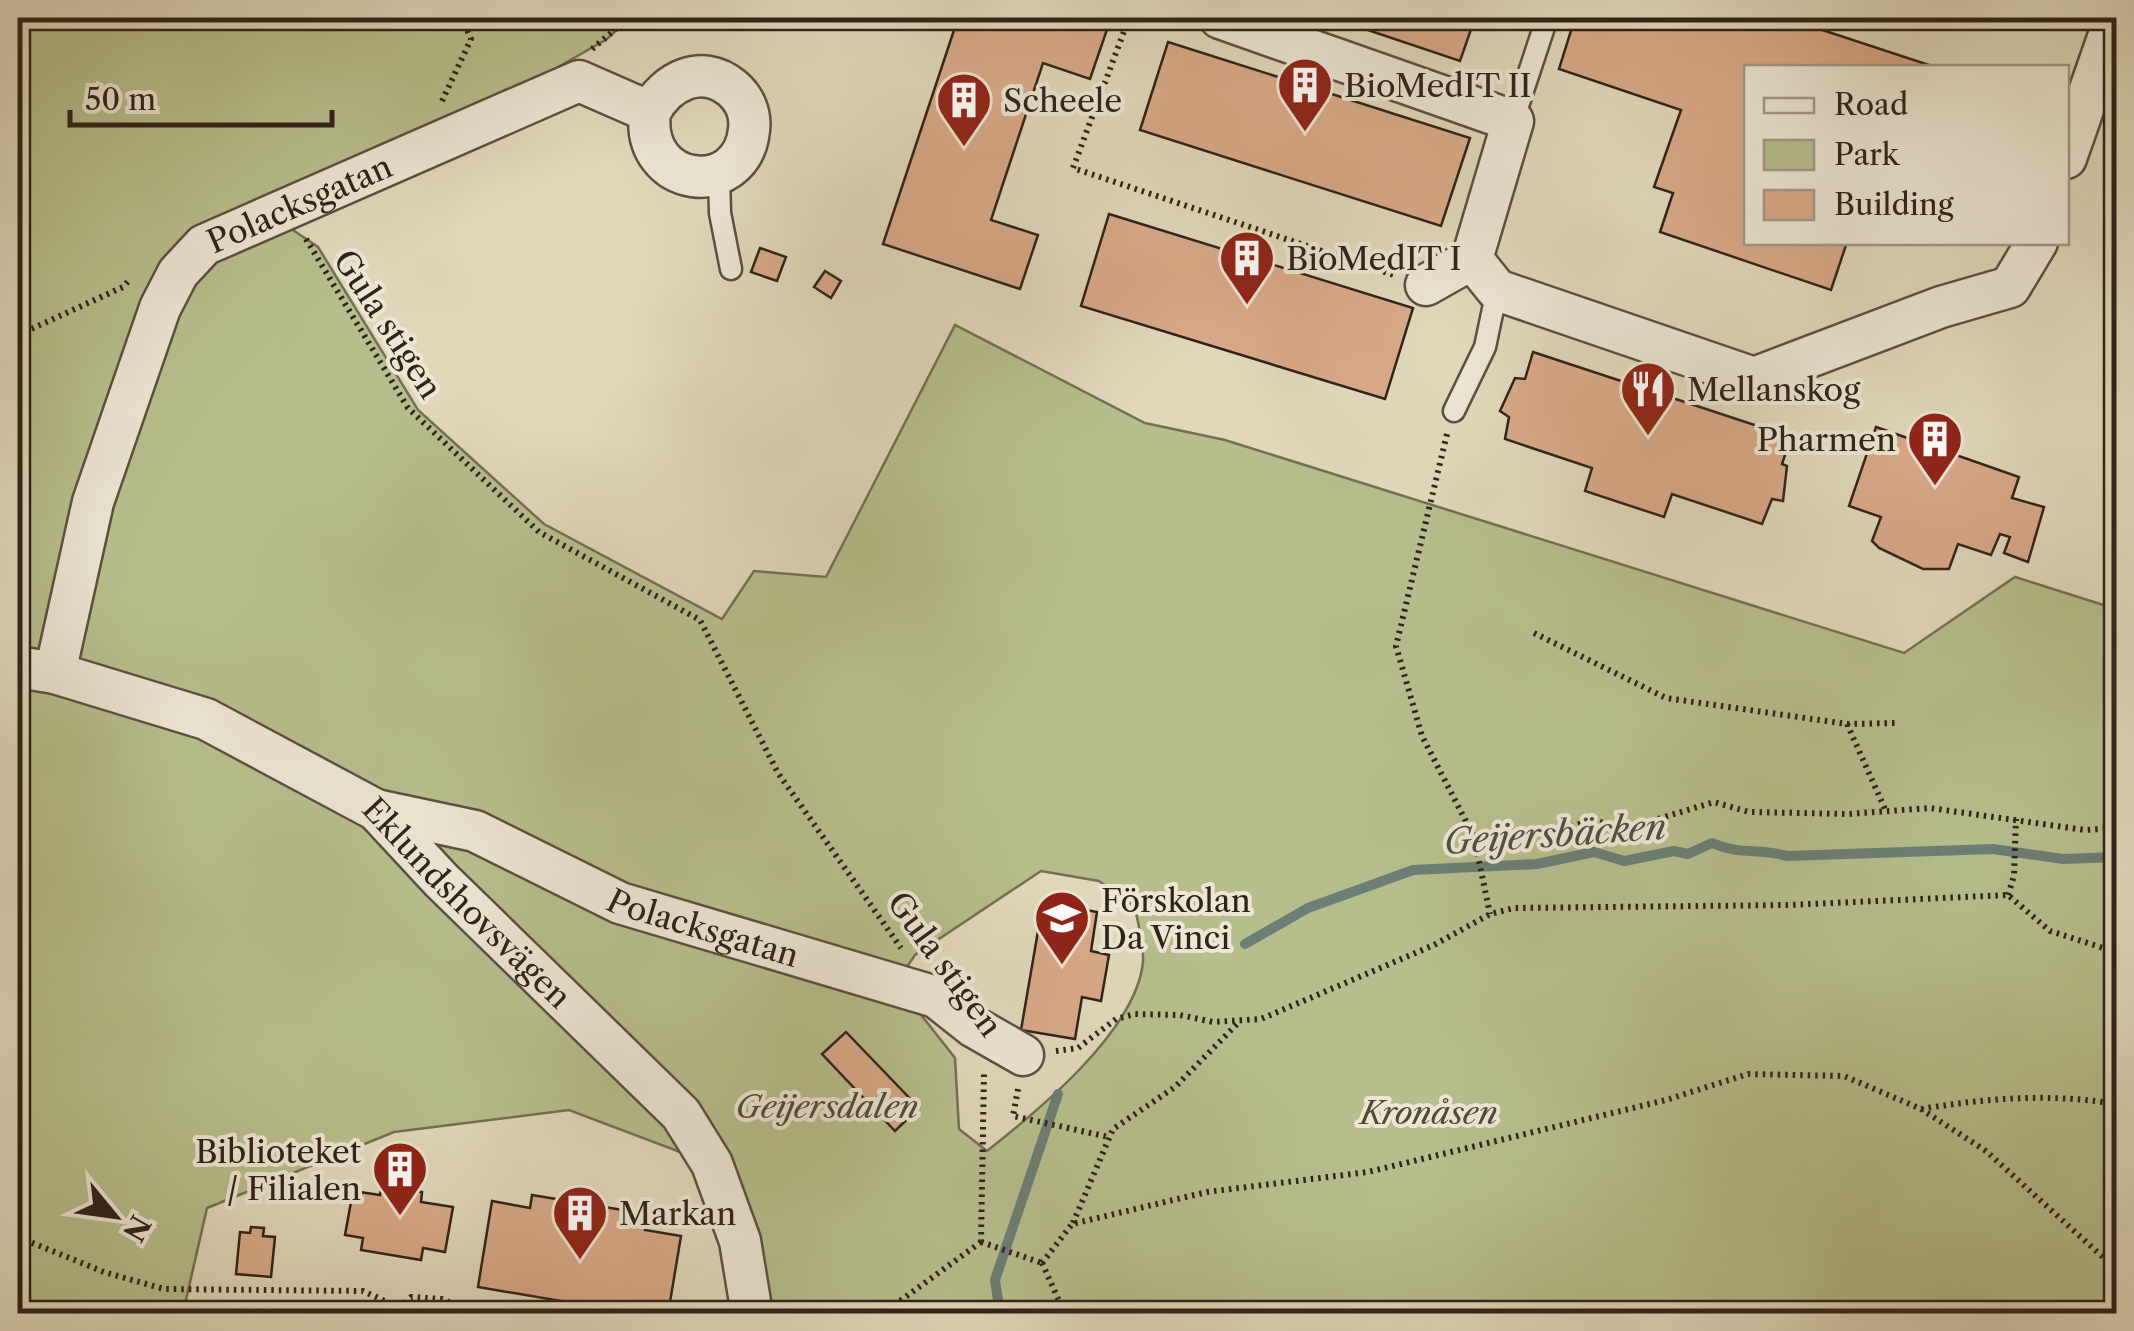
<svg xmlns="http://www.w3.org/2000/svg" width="2134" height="1331" font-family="'Libre Caslon Text',serif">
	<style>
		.green { fill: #b7be8d; stroke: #737054; stroke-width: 2.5; fill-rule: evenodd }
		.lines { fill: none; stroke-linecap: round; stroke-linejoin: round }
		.stream { stroke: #6c7e75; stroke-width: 10 }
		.building { fill: #d9a989; stroke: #2f231a; stroke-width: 2.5 }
		.service-casing { stroke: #5c5042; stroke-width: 25 }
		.minor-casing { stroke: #5c5042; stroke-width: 45 }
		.path { stroke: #2f231a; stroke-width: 6; stroke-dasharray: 2.5 5; stroke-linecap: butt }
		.service { stroke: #ece6d3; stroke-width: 20 }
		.minor { stroke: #ece6d3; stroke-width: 40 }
		.labels { text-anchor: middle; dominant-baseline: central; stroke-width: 8; stroke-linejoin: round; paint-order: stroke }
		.poi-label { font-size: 32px; fill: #2f231a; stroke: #ece6d3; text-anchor: start }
		.street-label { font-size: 32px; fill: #2f231a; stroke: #ece6d3 }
		.park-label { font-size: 32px; font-style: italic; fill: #514a37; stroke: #ece6d3 }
		.water-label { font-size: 35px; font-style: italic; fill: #4d5047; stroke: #ece6d3 }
	</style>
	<rect width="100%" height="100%" fill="#e1d8bb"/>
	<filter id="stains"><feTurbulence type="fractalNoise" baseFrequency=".002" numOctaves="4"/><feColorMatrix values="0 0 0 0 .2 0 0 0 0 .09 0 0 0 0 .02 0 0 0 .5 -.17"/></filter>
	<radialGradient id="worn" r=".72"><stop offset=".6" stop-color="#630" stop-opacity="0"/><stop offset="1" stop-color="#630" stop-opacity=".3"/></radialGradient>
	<!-- green -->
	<path class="green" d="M18,18H629L607,39L546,74L272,216L318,247L418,410L544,524L722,619L754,571L826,577L955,325L1145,423L1225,440L1904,653L2015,577L2116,609V1313H752L712,1164L569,1110L394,1132L207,1208L183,1313H18ZM1041,871L1099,881L1135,907C1138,924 1144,945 1143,962C1136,1031 1039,1110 987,1151L959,1129L955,1058L896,983L915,955Z"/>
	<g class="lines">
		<!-- stream -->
		<g class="stream">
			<path d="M1245,944L1308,908L1413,870L1537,864L1594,852L1624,861L1674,851L1688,854L1712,843C1742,856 1757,847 1787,856L1993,849L2063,859L2116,857"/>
			<path d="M1000,1314L995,1280L1058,1094"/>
		</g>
	</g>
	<!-- building -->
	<g class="building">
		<path d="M958,18H1111L1090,79L1043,63L991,220L1038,235L1020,289L883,244Z"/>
		<path d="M1332,18H1475L1460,61Z"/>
		<path d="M1575,18H1786L1938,68H1746V242H1847L1831,290L1660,232L1673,193L1654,187L1681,110L1559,69Z"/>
		<path d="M1168,42L1470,138L1441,226L1140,130Z"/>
		<path d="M1109,214L1413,308L1385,399L1081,306Z"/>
		<path d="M760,248L786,257L777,281L751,272Z"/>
		<path d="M825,271L841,281L831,298L814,287Z"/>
		<path d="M1533,352L1791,437L1782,464L1787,466L1783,501L1772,499L1762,524L1672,494L1664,517L1585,491L1592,468L1505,439L1509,417L1500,411L1515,378L1525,379Z"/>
		<path d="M1876,427L2019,477L2012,498L2044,507L2028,562L2004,553L2010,537L2000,534L1991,555L1958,544L1949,569H1923L1879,548L1872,541L1881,517L1849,506Z"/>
		<path d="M1043,902L1097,912L1091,951L1109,955L1101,1001L1082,997L1075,1039L1021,1030Z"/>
		<path d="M846,1032L919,1108L895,1131L822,1054Z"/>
		<path d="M382,1185L422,1192L421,1202L453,1207L445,1252L423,1248L421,1260L361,1250L363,1238L345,1235L353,1191L380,1195Z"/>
		<path d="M532,1195L647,1214L645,1230L681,1236L668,1314H637L478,1287L492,1201L530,1208Z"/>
		<path d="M251,1227L264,1228L263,1236L275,1237L271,1277L236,1274L240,1232L250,1233Z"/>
	</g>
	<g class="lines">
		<!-- service casing -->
		<g class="service-casing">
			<g id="service">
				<path d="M1513,121L1547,18"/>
				<path d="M719,174L720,213L731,269"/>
				<path d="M1454,411L1485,347L1497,290"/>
			</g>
		</g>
		<!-- minor casing -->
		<g class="minor-casing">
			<g id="minor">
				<path d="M1220,18L1513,121L1472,259L1497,290L1754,378L1941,307L2010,287L2037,242"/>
				<path d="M2066,158L2115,18"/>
				<path d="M1426,285L1472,259"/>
				<path id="s1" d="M18,667L55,673L206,719L376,810L441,880L681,1114L712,1164L740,1241L752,1314"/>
				<path id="s2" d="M55,673L93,502L160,308L178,273L204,245L579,81L650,112C666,81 702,63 732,88C745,99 751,114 749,130C742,200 640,189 650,112"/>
				<path id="s3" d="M376,810L475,831L620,903L936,997L974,1027L1023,1055"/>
			</g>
		</g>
		<!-- path -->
		<g class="path">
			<path d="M1129,18L1073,168L1394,275"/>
			<path d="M592,49L629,18"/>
			<path d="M442,101L471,39L462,18"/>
			<path d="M306,239L408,408L539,532L700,620L778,773L901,948"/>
			<path d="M18,335L123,287L131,278"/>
			<path d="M1447,434L1396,646L1422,736L1474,837L1490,914"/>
			<path d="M1534,633L1666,698L1847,724L1895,723"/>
			<path d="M1847,724L1885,809"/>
			<path d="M1474,837L1546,832L1593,821L1631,827L1714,802L1749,812L1848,814L1930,808L2085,830L2116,828"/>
			<path d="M2008,895L2014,876L2016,819"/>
			<path d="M1056,1051L1078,1048L1116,1019L1135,1014L1180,1015L1213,1022L1261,1019L1434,945L1490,914L1514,908L1788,905L2008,895L2050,931L2116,952"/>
			<path d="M1018,1089L1013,1116L1109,1137"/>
			<path d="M1921,1109C1988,1098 2049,1093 2116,1104"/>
			<path d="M1073,1223L1113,1129L1175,1087L1238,1023"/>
			<path d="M18,1237L104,1272L164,1289L363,1291L400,1308"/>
			<path d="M981,1242L984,1072"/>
			<path d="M981,1242L1042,1263"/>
			<path d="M1042,1263L1072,1224L1207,1192L1368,1172L1666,1100L1748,1074L1844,1076L1921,1109L1986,1151L2116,1269"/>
			<path d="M1042,1263L1065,1314"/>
			<path d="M395,1314L411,1297L442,1299L477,1314"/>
			<path d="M882,1314L981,1242"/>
		</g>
		<!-- service -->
		<use href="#service" class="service"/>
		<!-- minor -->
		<use href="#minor" class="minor"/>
	</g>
	<!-- icons -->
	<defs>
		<g id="building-pin" transform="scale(2.875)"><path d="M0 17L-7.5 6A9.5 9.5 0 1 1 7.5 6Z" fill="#8f2418" stroke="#ece6d3"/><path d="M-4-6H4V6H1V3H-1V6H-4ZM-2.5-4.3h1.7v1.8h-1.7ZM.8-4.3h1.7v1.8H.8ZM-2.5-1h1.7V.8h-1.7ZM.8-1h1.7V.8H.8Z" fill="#fff"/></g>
		<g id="restaurant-pin" transform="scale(2.875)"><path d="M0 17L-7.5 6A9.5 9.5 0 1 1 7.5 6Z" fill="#8f2418" stroke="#ece6d3"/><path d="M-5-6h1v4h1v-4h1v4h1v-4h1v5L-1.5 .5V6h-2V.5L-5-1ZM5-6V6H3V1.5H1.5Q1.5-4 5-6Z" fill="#fff"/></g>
		<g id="school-pin" transform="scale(2.875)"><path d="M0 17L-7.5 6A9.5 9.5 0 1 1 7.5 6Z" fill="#8f2418" stroke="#ece6d3"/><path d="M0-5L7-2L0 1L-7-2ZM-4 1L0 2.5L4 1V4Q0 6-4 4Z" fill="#fff"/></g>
	</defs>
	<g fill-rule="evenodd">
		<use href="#building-pin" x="1305" y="85"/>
		<use href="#building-pin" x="964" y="100"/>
		<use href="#building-pin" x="1247" y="258"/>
		<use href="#restaurant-pin" x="1648" y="389"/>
		<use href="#building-pin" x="1935" y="439"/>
		<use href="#school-pin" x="1062" y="918"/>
		<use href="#building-pin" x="400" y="1169"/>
		<use href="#building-pin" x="580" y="1213"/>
	</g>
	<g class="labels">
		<!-- poi labels -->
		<g class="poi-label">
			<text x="1344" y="85">BioMedIT II</text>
			<text x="1003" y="100">Scheele</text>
			<text x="1286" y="258">BioMedIT I</text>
			<text x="1687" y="389">Mellanskog</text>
			<text x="1896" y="439" text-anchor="end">Pharmen</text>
			<text x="1101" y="900">Förskolan<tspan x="1101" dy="37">Da Vinci</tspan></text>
			<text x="361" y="1151" text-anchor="end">Biblioteket<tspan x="361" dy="37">/ Filialen</tspan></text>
			<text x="619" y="1213">Markan</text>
		</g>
		<!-- street labels -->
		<g class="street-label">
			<text stroke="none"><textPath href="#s2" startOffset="562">Polacksgatan</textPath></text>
			<text transform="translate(388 324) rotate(57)">Gula stigen</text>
			<text stroke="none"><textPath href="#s1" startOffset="518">Eklundshovsvägen</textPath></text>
			<text stroke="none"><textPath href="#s3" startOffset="350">Polacksgatan</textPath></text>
			<text transform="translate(945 964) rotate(54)">Gula stigen</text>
		</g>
		<!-- park labels -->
		<g class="park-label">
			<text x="827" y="1106">Geijersdalen</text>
			<text x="1429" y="1112">Kronåsen</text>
		</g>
		<!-- water labels -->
		<g class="water-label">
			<text transform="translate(1555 834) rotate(-4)">Geijersbäcken</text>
		</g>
	</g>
	<!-- margin -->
	<rect width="2134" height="1331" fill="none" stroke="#e1d8bb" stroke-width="60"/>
	<rect x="20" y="20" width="2094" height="1291" fill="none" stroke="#2f231a" stroke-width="5"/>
	<rect x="30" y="30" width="2074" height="1271" fill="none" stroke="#2f231a" stroke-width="2.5"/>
	<!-- legend -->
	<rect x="1744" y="65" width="325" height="180" fill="#ece6d3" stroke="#a09889" stroke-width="2.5"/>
	<rect x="1764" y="98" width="50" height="15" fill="#ece6d3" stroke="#a09889" stroke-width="2.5"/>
	<text x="1834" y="115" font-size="30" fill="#2f231a">Road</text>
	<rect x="1764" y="140" width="50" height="30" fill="#b7be8d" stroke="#a09889" stroke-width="2.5"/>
	<text x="1834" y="165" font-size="30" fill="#2f231a">Park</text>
	<rect x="1764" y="190" width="50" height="30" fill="#d9a989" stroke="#a09889" stroke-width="2.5"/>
	<text x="1834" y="215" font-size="30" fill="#2f231a">Building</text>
	<!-- north arrow -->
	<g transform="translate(115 1216) rotate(119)" stroke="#ece6d3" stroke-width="8" paint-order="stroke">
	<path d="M0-8L18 38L0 25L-18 38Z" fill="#2f231a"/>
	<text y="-15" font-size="28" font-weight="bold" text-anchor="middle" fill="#2f231a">N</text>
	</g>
	<!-- scale -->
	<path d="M70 110v15h262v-15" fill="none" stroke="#2f231a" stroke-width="5"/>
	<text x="85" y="110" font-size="30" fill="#2f231a" stroke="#ece6d3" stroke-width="8" paint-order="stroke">50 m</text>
	<rect width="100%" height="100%" filter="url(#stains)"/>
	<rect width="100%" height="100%" fill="url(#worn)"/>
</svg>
